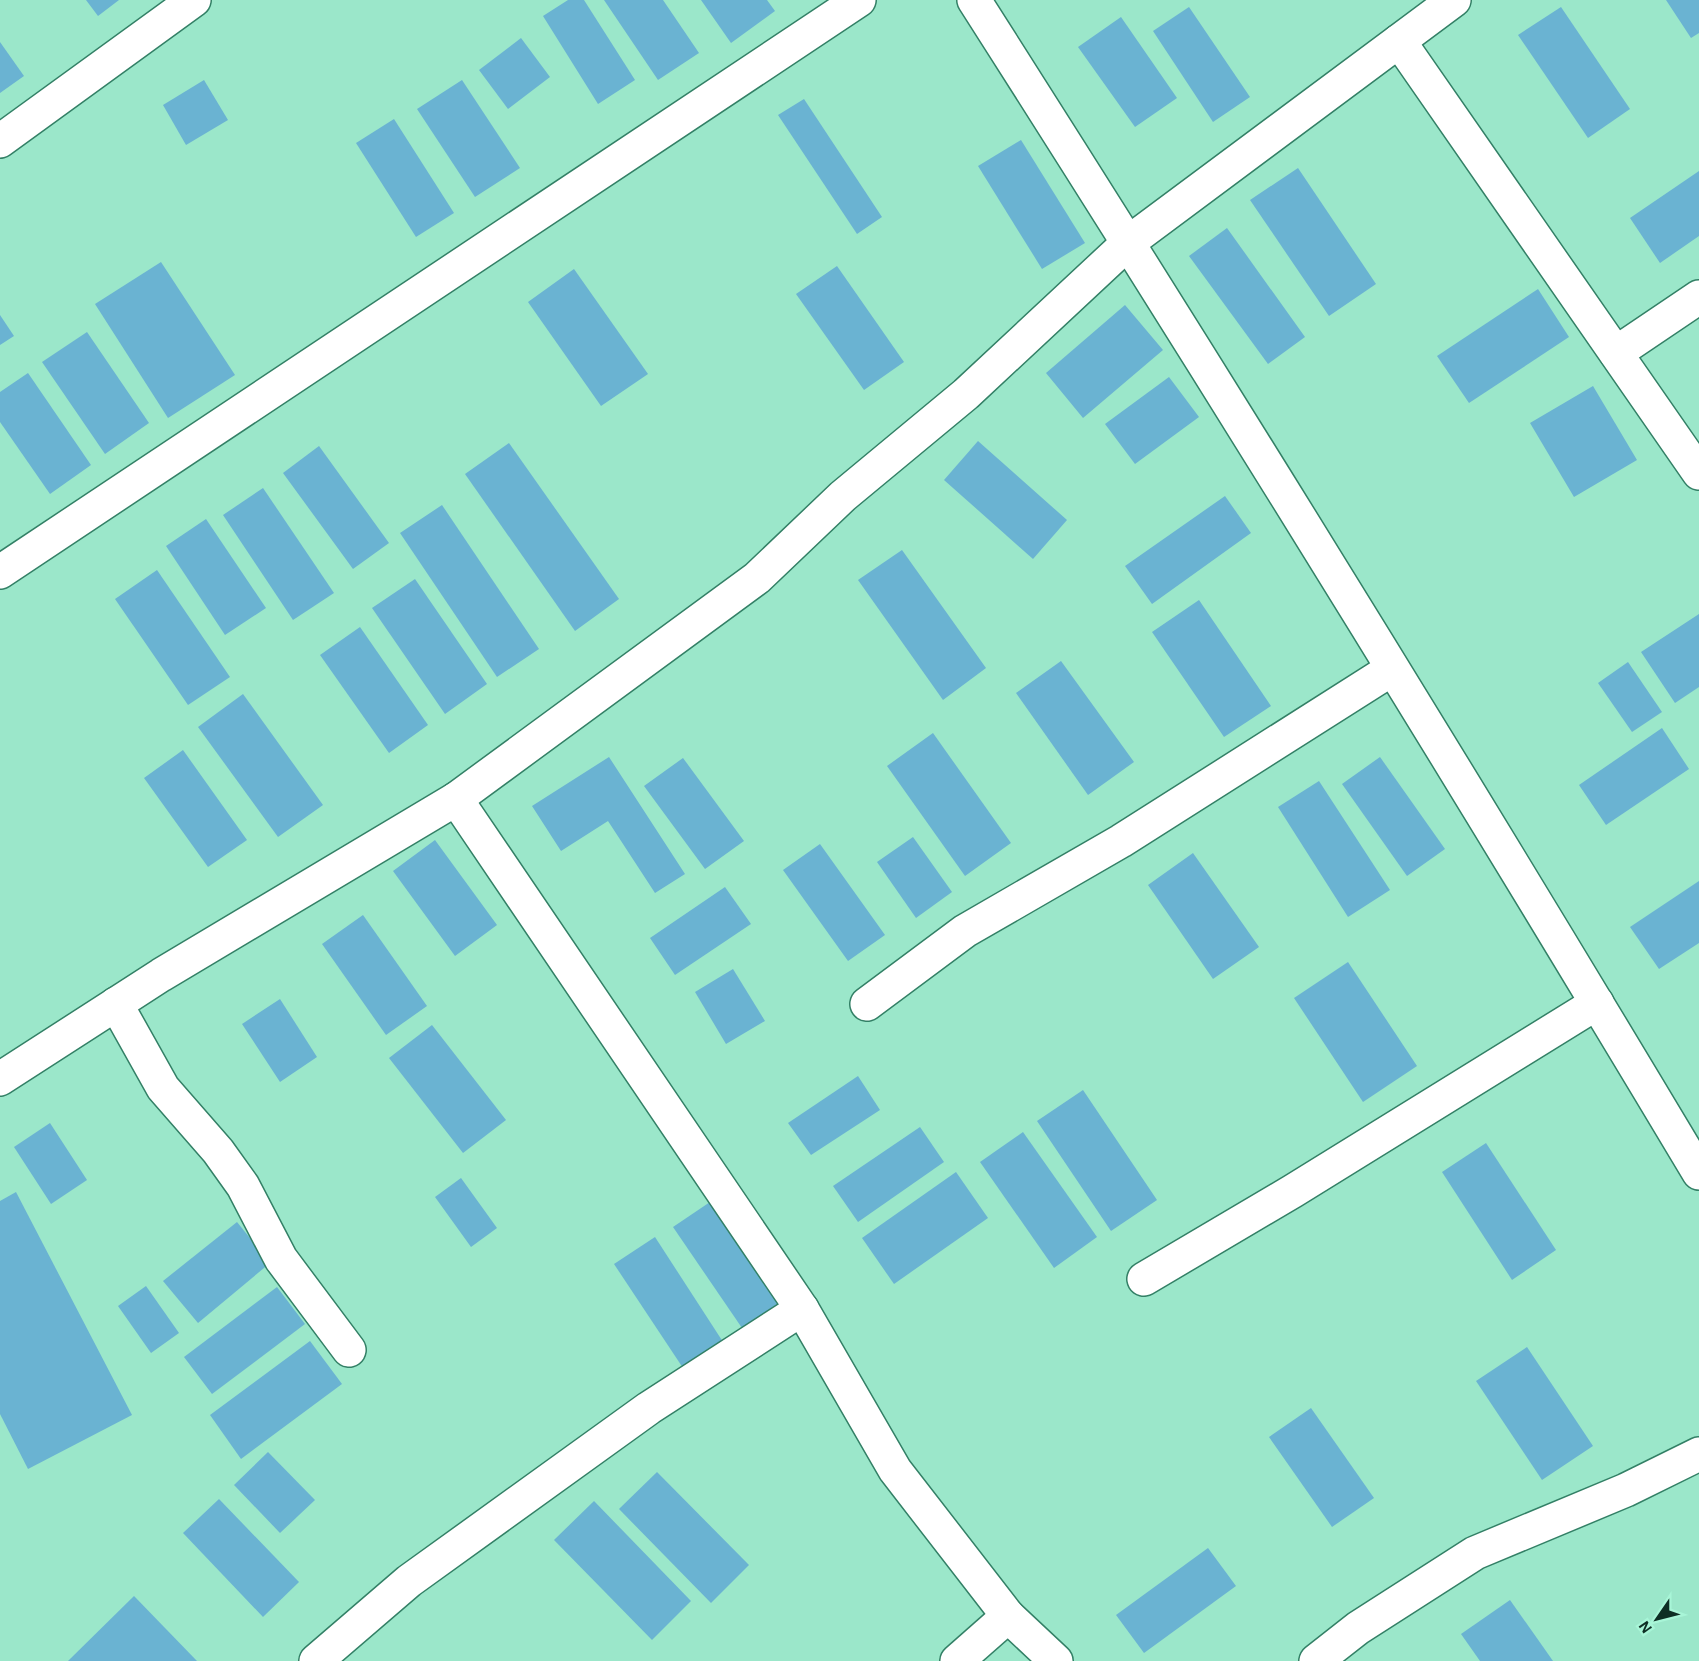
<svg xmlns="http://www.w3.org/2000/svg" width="1699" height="1661" font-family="'Alegreya Sans',sans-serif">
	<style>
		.building { fill: #6ab3d2 }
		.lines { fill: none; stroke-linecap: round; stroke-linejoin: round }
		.street-casing { stroke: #338066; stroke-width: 36 }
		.street { stroke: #fff; stroke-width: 33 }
	</style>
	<rect width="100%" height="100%" fill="#9be7ca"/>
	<!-- building -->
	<g class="building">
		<path d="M86,0H119L98,16Z"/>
		<path d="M568,0H584L635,80L598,104L543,16Z"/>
		<path d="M604,0H663L699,53L658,80Z"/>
		<path d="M701,0H767L775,11L731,43Z"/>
		<path d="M1666,0H1699V33L1691,38Z"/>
		<path d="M1189,7L1250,97L1213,122L1153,31Z"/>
		<path d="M1561,7L1630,109L1588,138L1518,35Z"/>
		<path d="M1121,17L1177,98L1135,127L1078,47Z"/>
		<path d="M521,38L550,77L508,109L479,70Z"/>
		<path d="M0,42L24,76L0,93Z"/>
		<path d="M204,80L228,120L186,145L163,105Z"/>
		<path d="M462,80L520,168L475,197L417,109Z"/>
		<path d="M804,99L882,217L857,234L778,115Z"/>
		<path d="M394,119L454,213L416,237L356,143Z"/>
		<path d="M1021,140L1085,243L1042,269L978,166Z"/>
		<path d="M1298,168L1376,284L1329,316L1250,200Z"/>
		<path d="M1699,171V236L1660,263L1630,218Z"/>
		<path d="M1227,228L1305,337L1268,364L1189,256Z"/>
		<path d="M161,262L235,375L168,418L95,304Z"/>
		<path d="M837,266L904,362L864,390L796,294Z"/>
		<path d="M574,269L648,374L601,406L528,302Z"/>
		<path d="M1538,289L1569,337L1469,403L1437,356Z"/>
		<path d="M1125,305L1163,350L1083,418L1046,373Z"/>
		<path d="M0,315L14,336L0,345Z"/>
		<path d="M87,332L149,423L105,454L42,362Z"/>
		<path d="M28,373L91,465L50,494L0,422V392Z"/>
		<path d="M1169,377L1199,417L1135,464L1105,424Z"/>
		<path d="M1593,386L1637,460L1574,497L1530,423Z"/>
		<path d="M978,441L1067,520L1033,559L944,480Z"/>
		<path d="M509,443L619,599L575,631L465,474Z"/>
		<path d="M319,446L389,543L353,569L283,473Z"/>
		<path d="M263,488L334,593L293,620L223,515Z"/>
		<path d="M1225,496L1251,533L1152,604L1125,566Z"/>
		<path d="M442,505L539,649L497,677L400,533Z"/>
		<path d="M206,519L266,608L225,635L166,546Z"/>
		<path d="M902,550L986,668L943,700L858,580Z"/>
		<path d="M157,570L230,677L188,705L115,599Z"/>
		<path d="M415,579L487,684L445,714L372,608Z"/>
		<path d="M1199,600L1271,706L1224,737L1152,632Z"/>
		<path d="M1699,614V687L1675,703L1641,652Z"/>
		<path d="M360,627L428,725L389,753L320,655Z"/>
		<path d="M1061,661L1134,762L1088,795L1016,693Z"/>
		<path d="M1628,662L1662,712L1632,732L1598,683Z"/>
		<path d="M243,694L323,805L278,837L198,727Z"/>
		<path d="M1662,728L1689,769L1606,825L1579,785Z"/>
		<path d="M933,733L1011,843L965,876L887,766Z"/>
		<path d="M183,750L247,840L208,867L144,778Z"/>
		<path d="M609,757L685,874L655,893L608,821L561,851L532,806Z"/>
		<path d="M1380,757L1445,849L1407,876L1342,784Z"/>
		<path d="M683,758L744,841L705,869L644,786Z"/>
		<path d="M1319,781L1390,890L1348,917L1278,807Z"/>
		<path d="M913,837L952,892L916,918L877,862Z"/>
		<path d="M435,840L497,925L455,956L393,871Z"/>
		<path d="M820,844L885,935L848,961L783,870Z"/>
		<path d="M1193,853L1259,947L1213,979L1148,885Z"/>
		<path d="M1699,881V943L1659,969L1630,927Z"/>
		<path d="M725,887L751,924L675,975L650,938Z"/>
		<path d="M363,915L427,1006L386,1035L322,944Z"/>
		<path d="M1348,962L1417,1066L1363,1102L1294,998Z"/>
		<path d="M733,969L765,1021L726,1044L695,992Z"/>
		<path d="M280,999L317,1057L280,1082L242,1024Z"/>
		<path d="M432,1025L506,1120L463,1153L389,1058Z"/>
		<path d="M858,1076L880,1110L811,1155L788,1123Z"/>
		<path d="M1083,1090L1157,1200L1111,1231L1037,1121Z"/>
		<path d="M50,1123L87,1180L51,1204L14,1147Z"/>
		<path d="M920,1127L944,1162L858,1222L833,1186Z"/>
		<path d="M1023,1132L1097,1237L1054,1268L980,1162Z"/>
		<path d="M1486,1143L1556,1250L1512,1280L1442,1172Z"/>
		<path d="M956,1172L988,1218L894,1284L862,1238Z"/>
		<path d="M461,1178L497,1228L471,1247L435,1197Z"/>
		<path d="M16,1192L132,1415L28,1469L0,1414V1201Z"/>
		<path d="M713,1200L782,1301L742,1328L673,1227Z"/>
		<path d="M237,1222L270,1263L198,1323L163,1281Z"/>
		<path d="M655,1237L725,1345L685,1371L614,1264Z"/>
		<path d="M146,1286L179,1333L151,1353L118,1306Z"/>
		<path d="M277,1287L305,1324L212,1394L184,1357Z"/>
		<path d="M310,1341L342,1384L241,1459L210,1415Z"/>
		<path d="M1527,1347L1593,1446L1542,1480L1476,1381Z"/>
		<path d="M1311,1408L1374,1498L1332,1527L1269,1437Z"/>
		<path d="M268,1452L315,1500L280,1533L234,1485Z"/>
		<path d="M657,1472L749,1565L711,1603L619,1509Z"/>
		<path d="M219,1499L299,1582L263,1617L183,1533Z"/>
		<path d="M594,1501L691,1601L652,1640L554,1540Z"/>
		<path d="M1208,1548L1236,1586L1144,1653L1116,1615Z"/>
		<path d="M134,1596L197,1661H68Z"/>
		<path d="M1510,1600L1553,1661H1480L1461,1634Z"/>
	</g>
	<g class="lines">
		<!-- street casing -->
		<g class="street-casing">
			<g id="street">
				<path d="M974,0C1221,387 1463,779 1699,1173"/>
				<path d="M1399,41L1699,473"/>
				<path d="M0,141L194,0"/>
				<path d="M1616,353L1699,297"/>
				<path d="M0,572L859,0"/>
				<path d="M456,799L802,1309L895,1470L1008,1616L1056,1661"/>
				<path d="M116,1004L163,1088L218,1151L243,1186L281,1259L349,1350"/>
				<path d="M867,1004L965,931L1121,841L1392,669"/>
				<path d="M0,1079L161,975L456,799L757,578L843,496L966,394L1129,242L1454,0"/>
				<path d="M1144,1279L1293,1191L1597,1003"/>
				<path d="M316,1661L409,1581L649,1408L802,1309"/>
				<path d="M957,1661L1008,1616"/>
				<path d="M1316,1661L1358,1628L1475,1553L1626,1490L1699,1454"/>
			</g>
		</g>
		<!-- street -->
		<use href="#street" class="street"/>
	</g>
	<!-- north arrow -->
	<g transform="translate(1657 1619) rotate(235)" stroke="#a8f5d7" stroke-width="4.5" paint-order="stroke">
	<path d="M0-4.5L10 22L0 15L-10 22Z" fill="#0e2e24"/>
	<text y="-9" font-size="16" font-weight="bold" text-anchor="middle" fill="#0e2e24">N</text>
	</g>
</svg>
